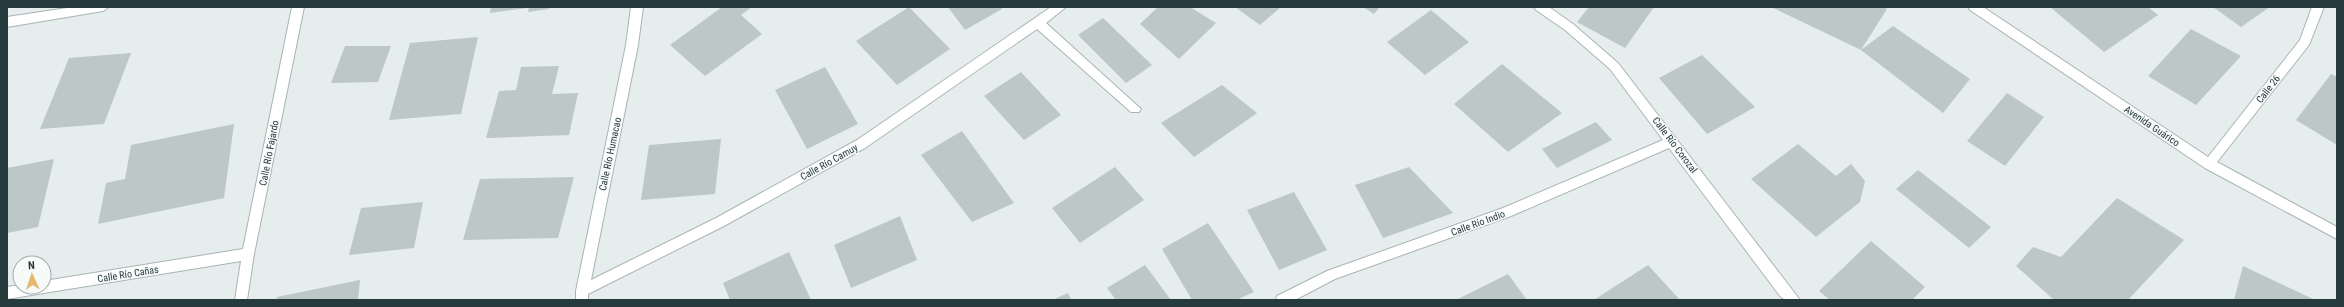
<svg xmlns="http://www.w3.org/2000/svg" width="2344" height="307" font-family="'Roboto Condensed',sans-serif">
	<style>
		.building { fill: #bbc8c7 }
		.lines { fill: none; stroke-linecap: round; stroke-linejoin: round }
		.minor-casing { stroke: #a9b4b5; stroke-width: 2 }
		.minor { fill: #fff; fill-rule: evenodd }
		.labels { text-anchor: middle; dominant-baseline: central; stroke-width: 3; stroke-linejoin: round; paint-order: stroke }
		.street-label { font-size: 10px; fill: #263b3e; stroke: #f6faf9 }
	</style>
	<rect width="100%" height="100%" fill="#e6eded"/>
	<!-- building -->
	<g class="building">
		<path d="M491,7H527V8L490,13Z"/>
		<path d="M529,7H549V9L528,12Z"/>
		<path d="M722,7H752L741,15L762,34L705,76L670,45Z"/>
		<path d="M909,7L950,49L897,85L856,41Z"/>
		<path d="M948,7H1000L1002,9L965,30Z"/>
		<path d="M1158,7H1190L1216,23L1179,59L1140,24Z"/>
		<path d="M1235,7H1281L1260,25Z"/>
		<path d="M1363,7H1380L1374,14Z"/>
		<path d="M1589,7H1654L1625,48L1577,22Z"/>
		<path d="M1771,7H1883L1887,9L1861,50Z"/>
		<path d="M2050,7H2148L2158,15L2104,52Z"/>
		<path d="M2213,7H2270L2241,27Z"/>
		<path d="M1431,10L1469,42L1425,75L1387,42Z"/>
		<path d="M1103,18L1152,65L1126,83L1078,35Z"/>
		<path d="M1893,26L1970,79L1943,113L1861,50Z"/>
		<path d="M2191,29L2241,56L2196,105L2148,76Z"/>
		<path d="M478,37L461,114L389,120L410,43Z"/>
		<path d="M345,46H391L378,82L331,83Z"/>
		<path d="M131,53L104,124L40,129L69,58Z"/>
		<path d="M1702,55L1755,107L1707,134L1659,78Z"/>
		<path d="M1502,64L1562,113L1508,152L1454,104Z"/>
		<path d="M559,66L552,94L578,93L569,135L486,138L499,91L516,90L521,67Z"/>
		<path d="M825,67L858,124L807,149L775,90Z"/>
		<path d="M1021,72L1061,115L1024,140L984,96Z"/>
		<path d="M2331,74L2337,77V145L2296,120Z"/>
		<path d="M1222,85L1257,113L1194,157L1161,123Z"/>
		<path d="M2007,93L2044,117L2005,166L1967,141Z"/>
		<path d="M1596,122L1612,140L1557,168L1542,149Z"/>
		<path d="M234,124L224,198L98,224L106,183L125,179L131,145Z"/>
		<path d="M962,131L1014,203L972,222L921,155Z"/>
		<path d="M721,139L715,194L641,200L649,145Z"/>
		<path d="M1798,144L1836,176L1851,164L1865,181L1860,202L1816,237L1751,179Z"/>
		<path d="M54,159L38,227L7,233V168Z"/>
		<path d="M1115,167L1144,200L1080,243L1052,208Z"/>
		<path d="M1409,167L1453,213L1383,238L1355,185Z"/>
		<path d="M1918,170L1991,227L1969,248L1896,189Z"/>
		<path d="M574,177L558,238L463,240L480,179Z"/>
		<path d="M1294,192L1327,250L1279,270L1247,210Z"/>
		<path d="M2117,198L2184,240L2128,300H2054L2016,266L2033,247L2061,257Z"/>
		<path d="M423,202L414,248L349,255L361,208Z"/>
		<path d="M900,216L917,260L851,288L834,245Z"/>
		<path d="M1208,223L1254,292L1236,300H1192L1162,249Z"/>
		<path d="M1871,241L1925,287L1912,300H1830L1819,291Z"/>
		<path d="M789,252L811,300H730L723,283Z"/>
		<path d="M1145,265L1171,300H1116L1107,288Z"/>
		<path d="M1648,265L1680,300H1594Z"/>
		<path d="M2243,266L2315,300H2234Z"/>
		<path d="M1508,274L1527,300H1456Z"/>
		<path d="M360,280L358,300H277V297Z"/>
		<path d="M1068,293L1071,300H1052Z"/>
	</g>
	<g class="lines">
		<!-- minor casing -->
		<g class="minor-casing">
			<g id="minor">
				<path d="M74,7H109L103,11L7,27V17Z"/>
				<path d="M292,7H304L254,254L247,300H235L241,261L7,299V287L20,285V287H44V281L243,249Z"/>
				<path d="M631,7H643L638,45L591,280L716,218L857,140L1051,7H1066L1046,23L1141,109L1139,112H1131L1037,29L865,148L724,226L588,294V300H576V291L626,45Z"/>
				<path d="M1534,7H1549L1573,24L1618,63L1800,300H1785L1780,296L1669,148L1511,216L1335,279L1295,300H1276L1277,296L1327,271L1503,208L1663,140L1610,69L1565,30L1536,10Z"/>
				<path d="M1968,7H1983L2208,157L2300,40L2312,7H2324L2309,45L2217,162L2337,227V239L2205,168L1970,10Z"/>
			</g>
		</g>
		<!-- minor -->
		<use href="#minor" class="minor"/>
	</g>
	<g class="labels">
		<!-- street labels -->
		<g class="street-label">
			<text transform="translate(2268 89) rotate(-52)">Calle 26</text>
			<text transform="translate(2152 126) rotate(34)">Avenida Guárico</text>
			<text transform="translate(1675 145) rotate(53)">Calle Río Corozal</text>
			<text transform="translate(269 153) rotate(-79)">Calle Río Fajardo</text>
			<text transform="translate(610 154) rotate(-78)">Calle Río Humacao</text>
			<text transform="translate(829 162) rotate(-29)">Calle Río Camuy</text>
			<text transform="translate(1478 223) rotate(-20)">Calle Río Indio</text>
			<text transform="translate(128 274) rotate(-9)">Calle Río Cañas</text>
		</g>
	</g>
	<!-- border -->
	<rect width="2344" height="307" fill="none" stroke="#263b3e" stroke-width="16"/>
	<!-- north arrow -->
	<g transform="translate(32 275) rotate(357)"><circle r="19" fill="#f6faf9" stroke="#a3aeae"/>
	<path d="M0-3L7 15L0 10L-7 15Z" fill="#e5b86c"/>
	<text y="-6" font-size="11" font-weight="bold" text-anchor="middle" fill="#263b3e">N</text>
	</g>
</svg>
